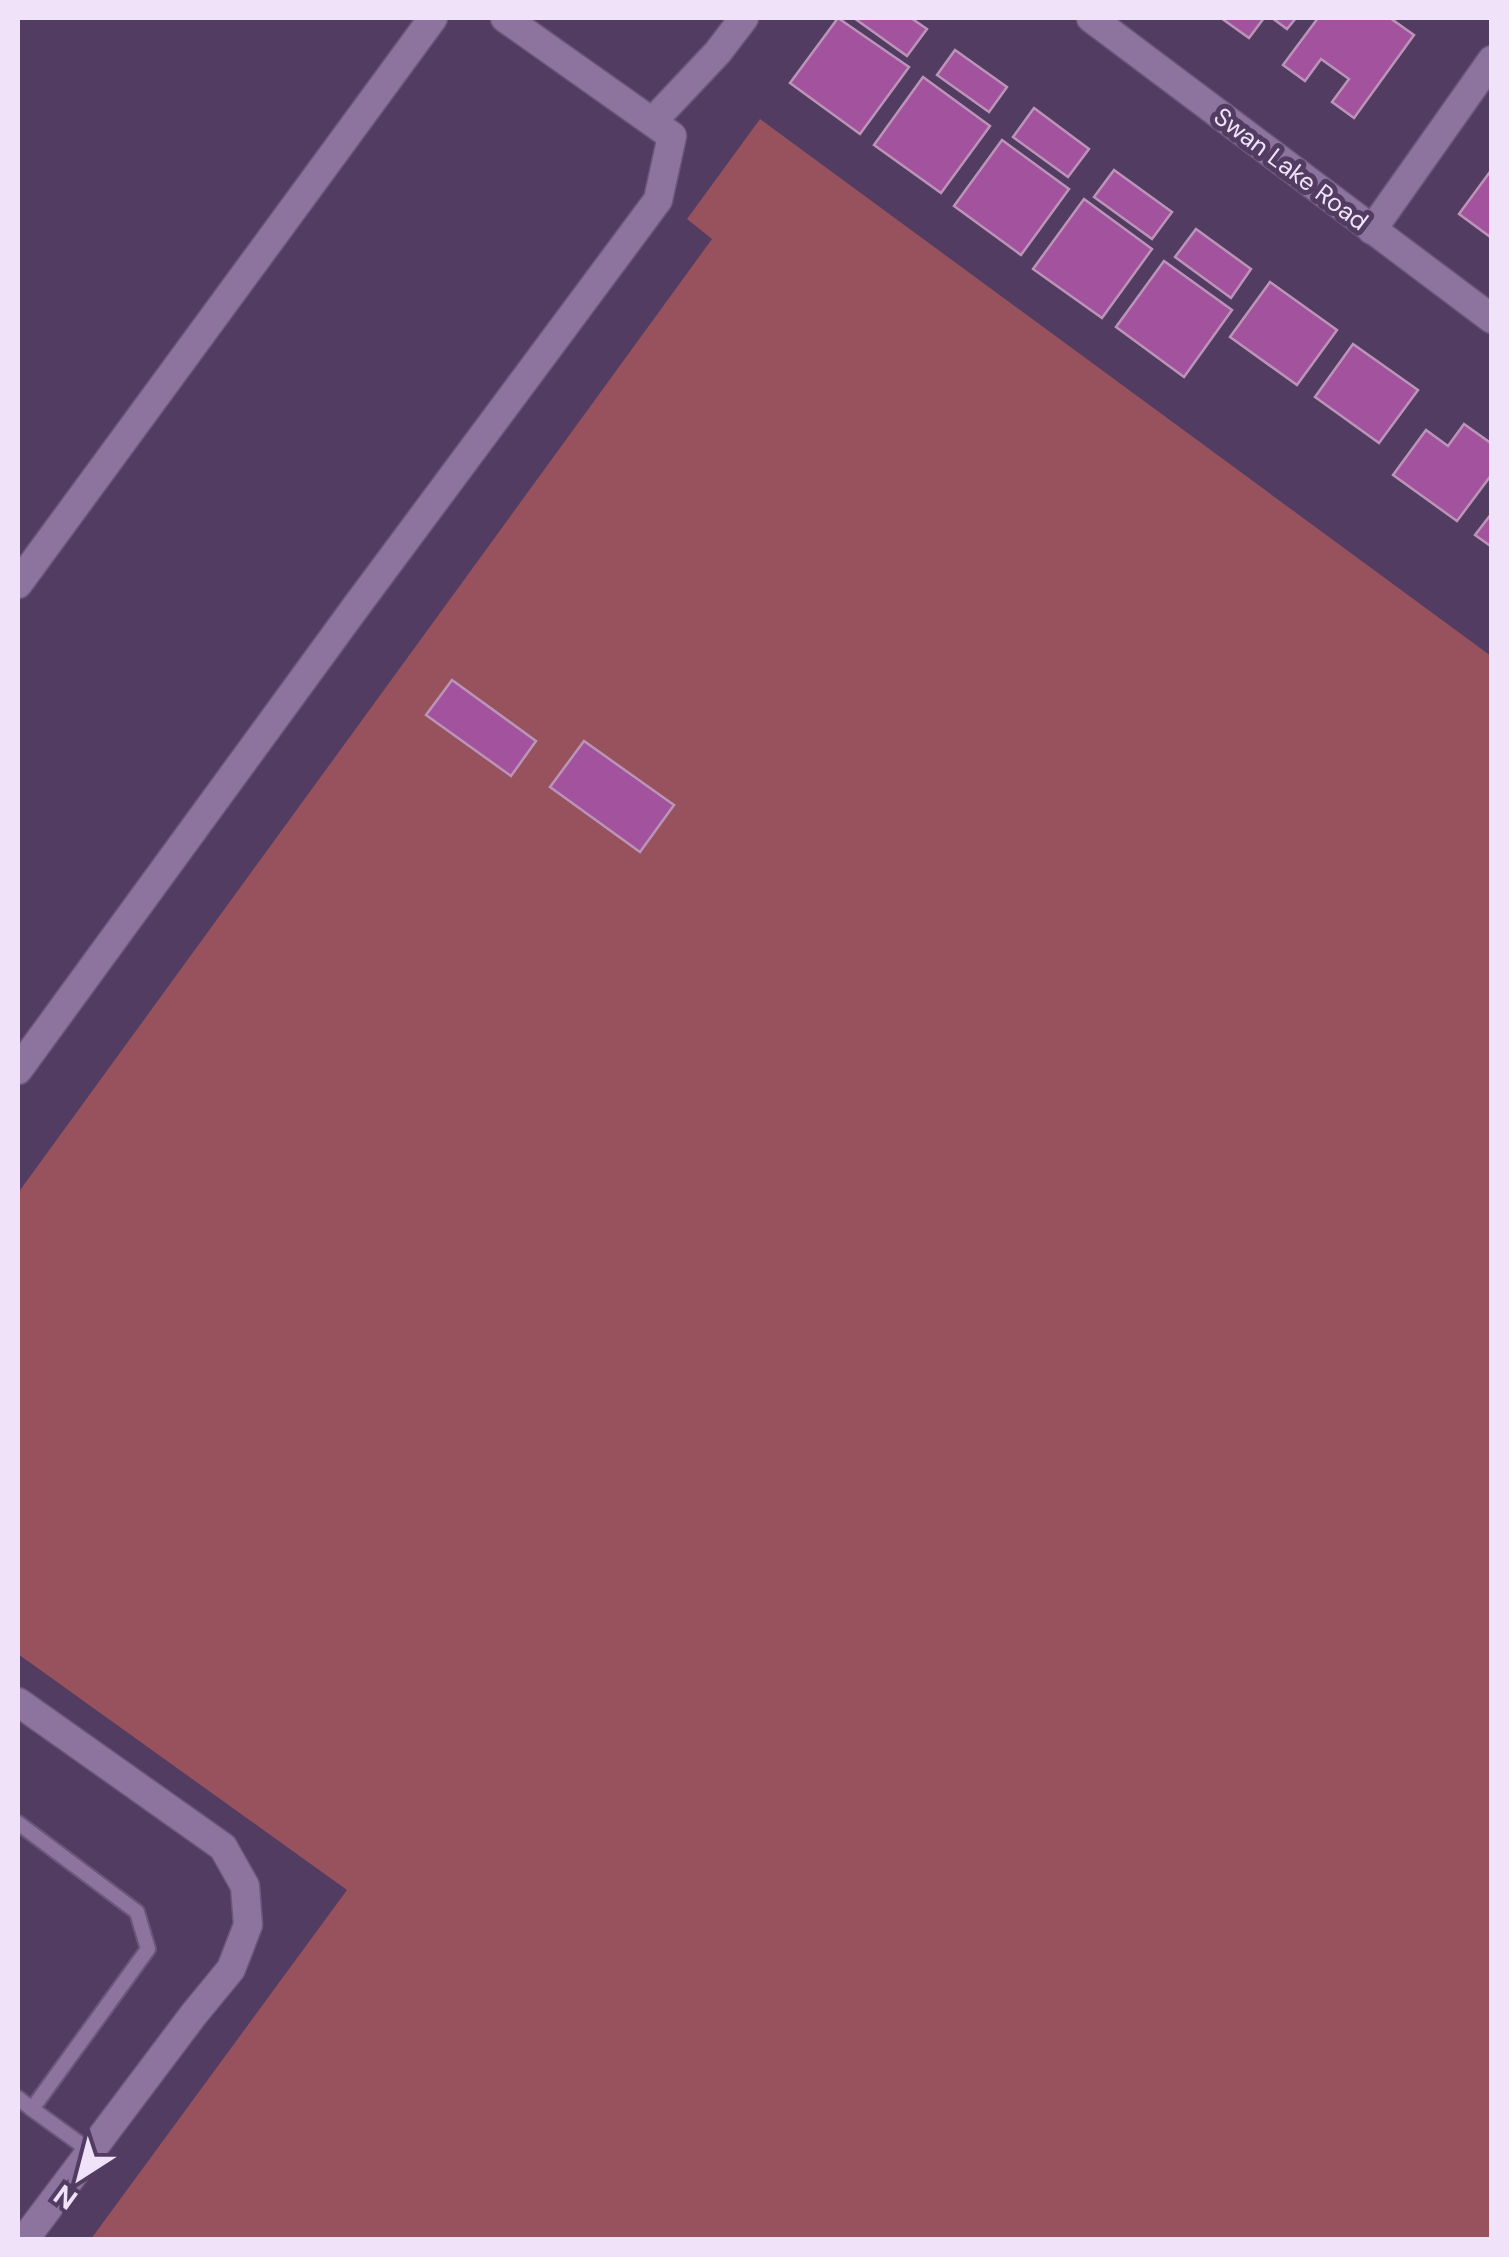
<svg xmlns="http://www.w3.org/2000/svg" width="1509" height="2257" font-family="'DM Sans',sans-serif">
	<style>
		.green { fill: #97525e }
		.building { fill: #a3529d; stroke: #bc94b8; stroke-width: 2.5 }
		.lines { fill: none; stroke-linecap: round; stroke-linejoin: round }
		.lane-casing { stroke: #6b5878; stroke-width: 18 }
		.street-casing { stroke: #6b5878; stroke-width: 31 }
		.lane { stroke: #8c749e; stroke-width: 14 }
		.street { stroke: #8c749e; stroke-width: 28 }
		.labels { text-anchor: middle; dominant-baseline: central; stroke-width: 10; stroke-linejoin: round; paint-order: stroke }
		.street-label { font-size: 25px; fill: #efe2f9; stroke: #523c62 }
	</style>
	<rect width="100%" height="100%" fill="#523c62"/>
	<!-- green -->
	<path class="green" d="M760,119L1491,656V2239H91L347,1890L18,1654V1193L712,239L687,219Z"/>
	<!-- building -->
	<g class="building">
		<path d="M838,18L909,67L860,134L790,83Z"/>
		<path d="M854,18H911L927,29L907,56Z"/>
		<path d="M1221,18H1264L1249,38Z"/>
		<path d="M1272,18H1296L1287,29Z"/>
		<path d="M1318,18H1390L1414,35L1354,118L1332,102L1349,79L1321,59L1305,81L1283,65Z"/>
		<path d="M955,50L1007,87L989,112L937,75Z"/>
		<path d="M923,77L990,126L941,193L874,145Z"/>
		<path d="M1034,108L1089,149L1068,177L1013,137Z"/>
		<path d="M1002,140L1069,189L1021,255L954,206Z"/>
		<path d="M1492,169V233L1489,236L1459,214Z"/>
		<path d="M1114,170L1172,212L1152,239L1094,197Z"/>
		<path d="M1084,199L1152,249L1102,318L1033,269Z"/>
		<path d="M1196,229L1251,269L1231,298L1175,257Z"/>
		<path d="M1164,261L1232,310L1184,377L1116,327Z"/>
		<path d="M1270,282L1337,330L1297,385L1230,337Z"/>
		<path d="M1353,344L1418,390L1379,443L1315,397Z"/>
		<path d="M1464,424L1492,444V474L1457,521L1393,475L1426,430L1448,446Z"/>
		<path d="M1492,513V547L1475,535Z"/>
		<path d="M452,680L536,741L511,776L426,715Z"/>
		<path d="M584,741L674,805L640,852L550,787Z"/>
	</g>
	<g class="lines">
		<!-- lane casing -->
		<g class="lane-casing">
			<g id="lane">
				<path d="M18,1823L137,1912L148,1949L32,2109L90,2151"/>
				<path d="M18,2098L32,2109"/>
			</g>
		</g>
		<!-- street casing -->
		<g class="street-casing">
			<g id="street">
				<path d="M1091,18L1492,319"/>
				<path d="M653,121L718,52L744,18"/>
				<path d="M1372,230L1492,60"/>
				<path d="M18,584L433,18"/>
				<path d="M18,1070L355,608L658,200L672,136L505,18"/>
				<path d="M18,1702L223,1847L245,1886L248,1925L231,1969L194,2014L24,2240"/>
			</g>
		</g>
		<!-- lane -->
		<use href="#lane" class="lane"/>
		<!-- street -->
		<use href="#street" class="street"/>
	</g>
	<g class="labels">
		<!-- street labels -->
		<g class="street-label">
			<text transform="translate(1291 169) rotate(37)">Swan Lake Road</text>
		</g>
	</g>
	<!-- border -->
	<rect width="1509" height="2257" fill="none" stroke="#efe2f9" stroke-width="40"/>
	<!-- north arrow -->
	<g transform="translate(80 2177) rotate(216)" stroke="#523c62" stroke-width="8" paint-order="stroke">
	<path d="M0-8L18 38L0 25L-18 38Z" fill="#efe2f9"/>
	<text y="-15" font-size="28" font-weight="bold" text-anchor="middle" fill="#efe2f9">N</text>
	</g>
</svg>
